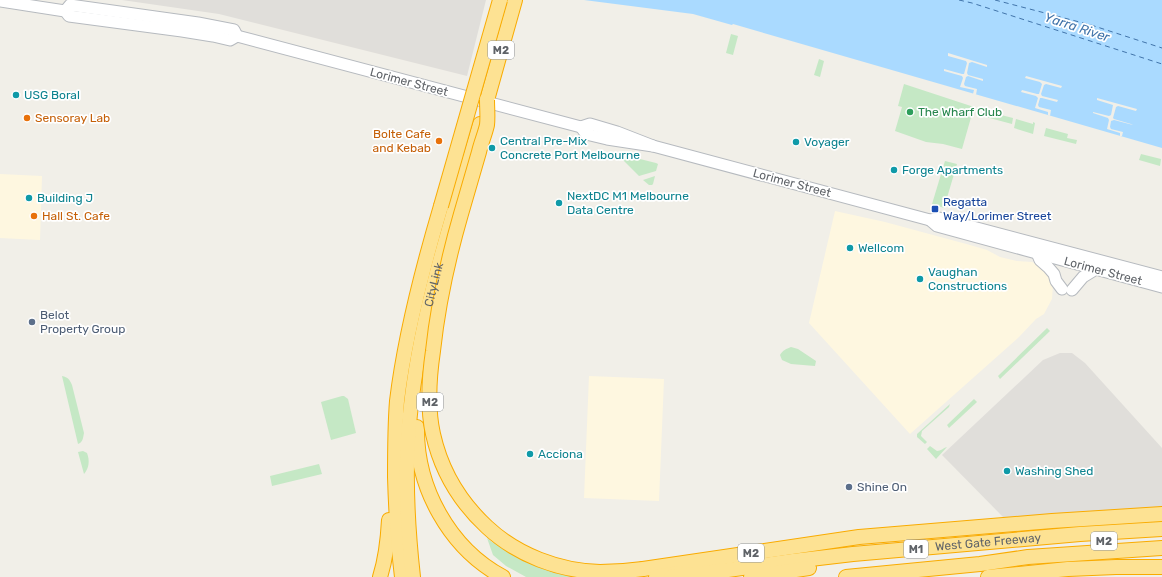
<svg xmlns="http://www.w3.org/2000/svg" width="1162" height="577" font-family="Rubik,sans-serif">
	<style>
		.commercial { fill: #fef7e0 }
		.industrial { fill: #e0deda }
		.green { fill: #c5e8c5 }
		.water { fill: #aadaff }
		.pier { fill: #f1efe8 }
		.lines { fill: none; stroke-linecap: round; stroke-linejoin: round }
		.ferry { stroke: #4174aa; stroke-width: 1; stroke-dasharray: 5 4; stroke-linecap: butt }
		.secondary-casing { stroke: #b6babf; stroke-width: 13 }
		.motorway-casing { stroke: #f9ab00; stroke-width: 16 }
		.secondary { stroke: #fff; stroke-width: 11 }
		.motorway { stroke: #fde293; stroke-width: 14 }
		.motorway-bridge-casing { stroke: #f9ab00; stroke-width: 16; stroke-linecap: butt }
		.motorway-bridge { stroke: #fde293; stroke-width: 14 }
		.culture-dot { fill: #0f9aa8; stroke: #fff; stroke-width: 1.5 }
		.leisure-dot { fill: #2e9e5b; stroke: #fff; stroke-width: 1.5 }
		.food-dot { fill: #e8710a; stroke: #fff; stroke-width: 1.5 }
		.transit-dot { fill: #1a4fb4; stroke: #fff; stroke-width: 1.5 }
		.service-dot { fill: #5c6f8a; stroke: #fff; stroke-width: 1.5 }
		.labels { text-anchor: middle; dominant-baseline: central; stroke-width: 3.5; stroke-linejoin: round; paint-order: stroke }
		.shield { fill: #fff; stroke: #8f9295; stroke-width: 1 }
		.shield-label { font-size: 11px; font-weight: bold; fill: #5f6368 }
		.street-label { font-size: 12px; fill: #5f6368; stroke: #fff }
		.culture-label { font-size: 12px; fill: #0d838f; stroke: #fff; text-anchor: start }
		.leisure-label { font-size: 12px; fill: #27864d; stroke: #fff; text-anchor: start }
		.food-label { font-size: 12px; fill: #c56008; stroke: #fff; text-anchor: start }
		.transit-label { font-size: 12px; fill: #164399; stroke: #fff; text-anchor: start }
		.service-label { font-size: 12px; fill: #4e5e75; stroke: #fff; text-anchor: start }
		.water-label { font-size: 13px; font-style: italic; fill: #4174aa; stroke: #fff }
	</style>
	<rect width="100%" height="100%" fill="#f1efe8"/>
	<!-- commercial -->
	<g class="commercial">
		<path d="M0,174L42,176L40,240L0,238Z"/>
		<path d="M835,211L885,222L970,245L987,250L1000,257L1017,261L1032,262L1040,266L1049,276L1053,285L1052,299L1044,314L1036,319L1019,337L910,434L809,323Z"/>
		<path d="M589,376L664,379L659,501L584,498Z"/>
	</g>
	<!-- industrial -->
	<g class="industrial">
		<path d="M122,0H486L467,76L219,14Z"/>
		<path d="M1060,353H1072L1085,363L1162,448V509L1005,519L942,455L1043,360Z"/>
	</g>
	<!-- green -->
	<g class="green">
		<path d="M731,34L738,36L733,55L726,53Z"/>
		<path d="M819,59L824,61L820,77L814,75Z"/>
		<path d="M904,84L974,107L962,149L943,144L926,142L895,131L902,107L898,106Z"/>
		<path d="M984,108L997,112V114L1013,118L1012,124L982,116Z"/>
		<path d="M1016,119L1033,124V122L1035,123L1033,134L1014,128Z"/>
		<path d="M1046,128L1068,134L1067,138L1077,140L1076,144L1044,136Z"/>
		<path d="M616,153L656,163L658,164L656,171L639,176Z"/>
		<path d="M1141,154L1161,159L1160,166L1139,160Z"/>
		<path d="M945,161L957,164L944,208L932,204Z"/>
		<path d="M655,176L653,184L652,185H649L643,180Z"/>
		<path d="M1047,328L1050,331L1000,379L998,376Z"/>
		<path d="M791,347L798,349L816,361L815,366L791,364L782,360L780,355C783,350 786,349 791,347Z"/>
		<path d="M62,376C68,377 70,380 72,385L84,433C83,438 83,442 78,444Z"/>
		<path d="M342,396H344L348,399L356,433L331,440L321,402Z"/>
		<path d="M974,399L977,402L949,428L947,425Z"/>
		<path d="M950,404L949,407L922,431L921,436L927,442L925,444L917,437V434Z"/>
		<path d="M930,446L937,451C941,451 943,448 947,447L936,459L927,449Z"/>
		<path d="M83,451L87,453C90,461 89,468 84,474L78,452Z"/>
		<path d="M319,464L322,474L272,486L270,476Z"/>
		<path d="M487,538L492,542L586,577H526L506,566L493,555Z"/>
	</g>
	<!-- water -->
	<path class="water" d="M584,0H1162V148L733,24L732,25L693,14Z"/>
	<!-- pier -->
	<g class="pier">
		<path d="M948,53L987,65V67L972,62L969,63L967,73L968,75L983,79V81L968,76L966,77L964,84L965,86L977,89L976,95L973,94L974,90L960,87L963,78L962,76L944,71V69L962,74H964L967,63L966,61L948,56Z"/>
		<path d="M1026,76L1062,86L1061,88L1046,84L1044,85L1041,94L1042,96L1058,100L1057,102L1042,98H1040L1038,105L1039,107L1051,110L1050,116L1048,115V112L1035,108L1038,98L1036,96L1021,92L1022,90L1037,94H1039L1042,84L1040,82L1025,78Z"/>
		<path d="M1097,98L1137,109L1136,111L1118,106L1116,107L1113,118L1114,119L1131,124L1133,125L1114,120L1111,121L1110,127L1111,129L1123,132L1122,136H1120V133L1107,129L1109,120L1108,118L1093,113V112L1109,116L1111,115L1113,105L1097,100Z"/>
	</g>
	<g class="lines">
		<!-- ferry -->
		<g class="ferry">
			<path d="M959,0L972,3L1162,64"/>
			<path d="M995,0L1091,25L1162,48"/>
		</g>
		<!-- secondary casing -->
		<g class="secondary-casing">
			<g id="secondary">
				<path d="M0,1L65,11L69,16L182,31L213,36L230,40L237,36L581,127L590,124L617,132L653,146"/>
				<path d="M65,11L70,5L198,23L234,30L237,36"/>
				<path d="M581,127L586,134L607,139L653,146L930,220L939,218L1162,277"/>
				<path d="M930,220L937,226L1162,287"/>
				<path d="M1037,253L1040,260L1048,267L1054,274L1056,281L1062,289"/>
				<path d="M1072,290L1083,277L1096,269"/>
			</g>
		</g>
		<!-- motorway casing -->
		<g class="motorway-casing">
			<g id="motorway">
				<path d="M487,100L515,0"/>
				<path d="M417,427C416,487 449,548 503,577"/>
				<path d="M643,569L859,537L1052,521L1162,514"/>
				<path d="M380,577C386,558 388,539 389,520"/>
				<path d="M402,577C398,544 396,511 395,477C395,452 395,426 397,401C405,335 422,270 441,206"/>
				<path id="s1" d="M413,577C407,523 404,468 410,414C420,315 452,219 480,124"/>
				<path d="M656,577L679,573"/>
				<path id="s2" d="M671,577L728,570L793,561L853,554L1080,534L1162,529"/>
				<path d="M751,577L809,568"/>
				<path d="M846,577L980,564L1028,557L1162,548"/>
				<path d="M988,577L1068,569L1116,567H1162"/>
			</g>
		</g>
		<!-- secondary -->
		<use href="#secondary" class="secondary"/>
		<!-- motorway -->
		<use href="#motorway" class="motorway"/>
		<!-- motorway-bridge casing -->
		<g class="motorway-bridge-casing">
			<g id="motorway-bridge">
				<path d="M487,100C487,108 488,117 487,125C485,134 481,143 479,152C473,172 467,193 461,214C448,259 438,304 433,351C429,378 427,407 433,434C441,470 460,502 487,527C517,555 559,571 600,572C614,572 629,571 643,569"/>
				<path d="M441,206L500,0"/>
			</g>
		</g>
		<!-- motorway-bridge -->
		<use href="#motorway-bridge" class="motorway-bridge"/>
	</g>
	<!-- markers -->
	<g class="culture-dot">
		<circle cx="16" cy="95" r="4"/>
		<circle cx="796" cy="142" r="4"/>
		<circle cx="492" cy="148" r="4"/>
		<circle cx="894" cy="170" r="4"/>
		<circle cx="29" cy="198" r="4"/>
		<circle cx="559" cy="203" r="4"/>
		<circle cx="850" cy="248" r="4"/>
		<circle cx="920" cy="279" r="4"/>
		<circle cx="530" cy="454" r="4"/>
		<circle cx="1007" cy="471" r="4"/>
	</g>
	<circle class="leisure-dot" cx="910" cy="112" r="4"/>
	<g class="food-dot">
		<circle cx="27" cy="118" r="4"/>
		<circle cx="439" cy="141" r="4"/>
		<circle cx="34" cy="216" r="4"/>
	</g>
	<rect class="transit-dot" x="931" y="205" width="8" height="8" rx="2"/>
	<g class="service-dot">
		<circle cx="32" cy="322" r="4"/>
		<circle cx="849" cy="487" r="4"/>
	</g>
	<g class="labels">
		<!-- shield labels -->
		<g class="shield">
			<rect x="488" y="41" width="26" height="18" rx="3"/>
			<rect x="417" y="393" width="26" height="18" rx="3"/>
			<rect x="1091" y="532" width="26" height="18" rx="3"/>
			<rect x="904" y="540" width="24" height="18" rx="3"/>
			<rect x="738" y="544" width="26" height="18" rx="3"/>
		</g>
		<g class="shield-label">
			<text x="501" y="50">M2</text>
			<text x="430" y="402">M2</text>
			<text x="1104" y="541">M2</text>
			<text x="916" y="549">M1</text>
			<text x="751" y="553">M2</text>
		</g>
		<!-- street labels -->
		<g class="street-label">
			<text transform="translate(409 82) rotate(15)">Lorimer Street</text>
			<text transform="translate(792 183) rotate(15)">Lorimer Street</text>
			<text transform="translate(1103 271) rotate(15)">Lorimer Street</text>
			<text stroke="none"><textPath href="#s1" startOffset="295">CityLink</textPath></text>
			<text stroke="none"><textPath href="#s2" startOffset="319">West Gate Freeway</textPath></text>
		</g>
		<!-- culture labels -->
		<g class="culture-label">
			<text x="24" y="95">USG Boral</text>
			<text x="500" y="141">Central Pre-Mix<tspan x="500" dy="14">Concrete Port Melbourne</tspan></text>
			<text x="804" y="142">Voyager</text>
			<text x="902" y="170">Forge Apartments</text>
			<text x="567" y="196">NextDC M1 Melbourne<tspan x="567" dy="14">Data Centre</tspan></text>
			<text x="37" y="198">Building J</text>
			<text x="858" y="248">Wellcom</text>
			<text x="928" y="272">Vaughan<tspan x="928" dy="14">Constructions</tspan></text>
			<text x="538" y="454">Acciona</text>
			<text x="1015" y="471">Washing Shed</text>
		</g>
		<!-- leisure labels -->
		<g class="leisure-label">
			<text x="918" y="112">The Wharf Club</text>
		</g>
		<!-- food labels -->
		<g class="food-label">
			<text x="35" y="118">Sensoray Lab</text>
			<text x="431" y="134" text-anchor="end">Bolte Cafe<tspan x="431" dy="14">and Kebab</tspan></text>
			<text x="42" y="216">Hall St. Cafe</text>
		</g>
		<!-- transit labels -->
		<g class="transit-label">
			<text x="943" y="202">Regatta<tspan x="943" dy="14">Way/Lorimer Street</tspan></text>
		</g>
		<!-- service labels -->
		<g class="service-label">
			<text x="40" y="315">Belot<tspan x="40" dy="14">Property Group</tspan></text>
			<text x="857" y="487">Shine On</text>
		</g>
		<!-- water labels -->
		<g class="water-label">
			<text transform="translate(1077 27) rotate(18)">Yarra River</text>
		</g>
	</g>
</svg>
